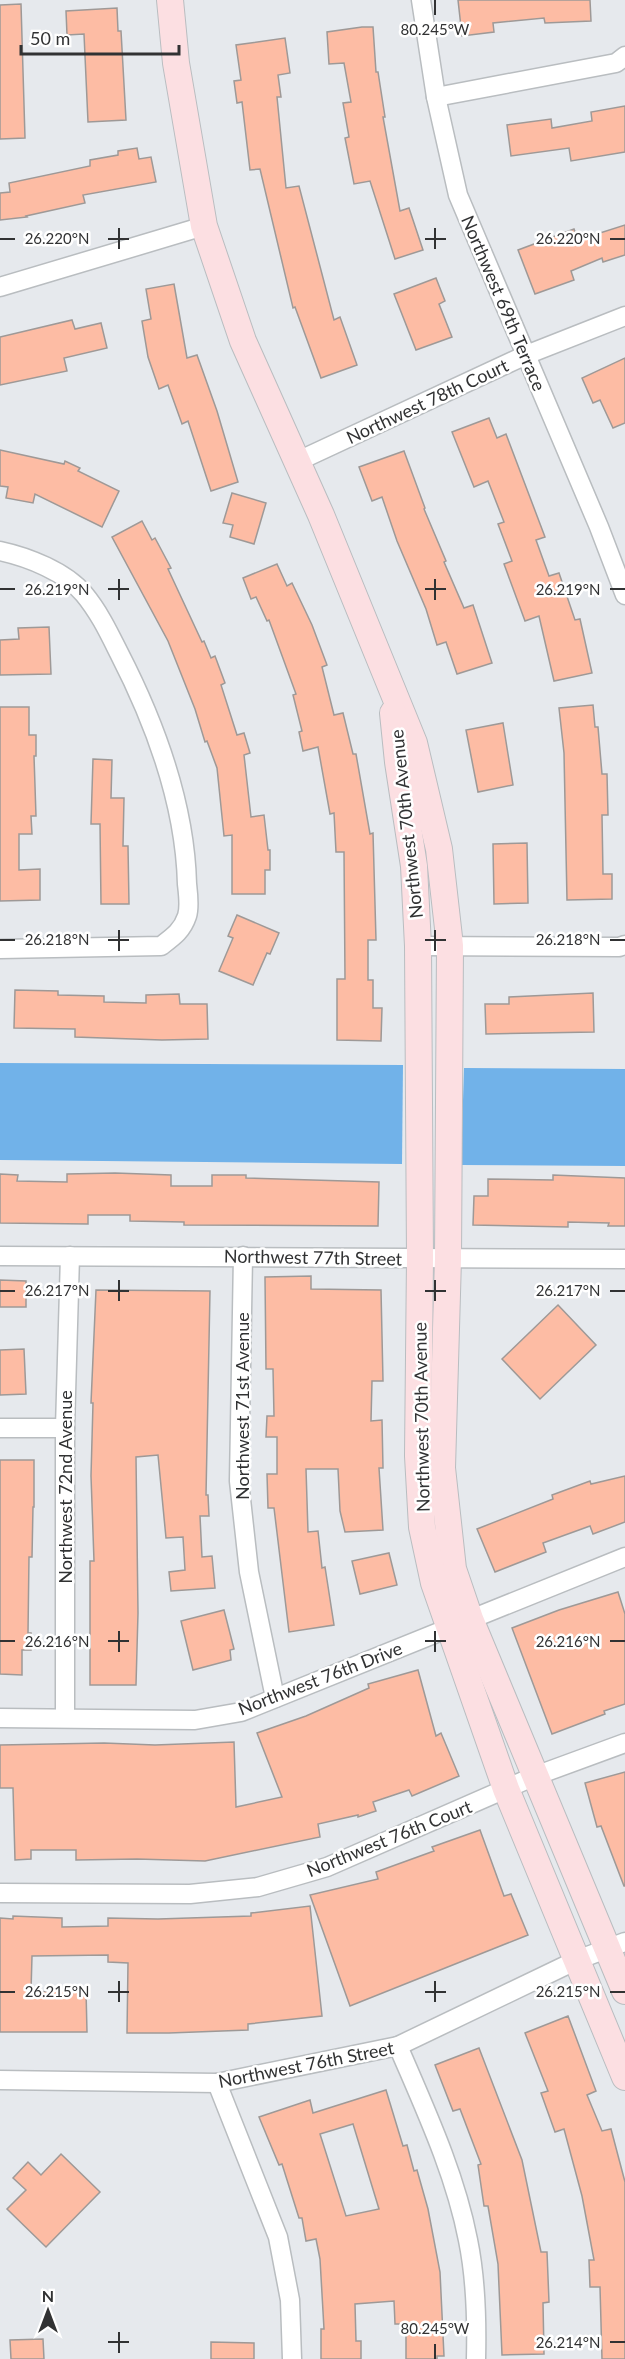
<svg xmlns="http://www.w3.org/2000/svg" width="625" height="2359" font-family="Lato,sans-serif">
	<style>
		.water { fill: #71b2e9 }
		.building { fill: #fdbca4; stroke: #9e9997; stroke-width: 1.5; fill-rule: evenodd }
		.lines { fill: none; stroke-linecap: round; stroke-linejoin: round }
		.street-casing { stroke: #b9bdc0; stroke-width: 21 }
		.secondary-casing { stroke: #b9bdc0; stroke-width: 28 }
		.street { stroke: #fff; stroke-width: 18 }
		.secondary { stroke: #fcdfe2; stroke-width: 26 }
		.ticks { fill: none; stroke: #313233; stroke-width: 2 }
		.labels { text-anchor: middle; dominant-baseline: central; stroke-width: 5; stroke-linejoin: round; paint-order: stroke }
		.street-label { font-size: 18px; fill: #313233; stroke: #fff }
		.ticks-label { font-size: 15px; text-anchor: middle; fill: #313233; stroke: #fff; stroke-width: 5; stroke-linejoin: round; paint-order: stroke }
	</style>
	<rect width="100%" height="100%" fill="#e6e9ed"/>
	<!-- water -->
	<g class="water">
		<path d="M0,1063L403,1065L402,1164L0,1160Z"/>
		<path d="M464,1068L625,1069V1166L461,1165Z"/>
	</g>
	<!-- building -->
	<g class="building">
		<path d="M458,0H590L591,21L545,23L544,18L493,23L494,32L462,36Z"/>
		<path d="M21,4L25,138L0,139V5Z"/>
		<path d="M117,8L118,31H121L126,120L88,122L84,34L67,35L66,11Z"/>
		<path d="M362,27H373L376,72H378L385,117H383L400,211L409,208L423,250L395,259L370,181L354,184L345,138L349,137L343,103L351,102L344,63L329,64L327,32Z"/>
		<path d="M285,38L290,73L278,75L281,97H277L286,188L299,186L334,320L340,317L357,365L321,378L295,307L293,308L260,169L250,170L242,102L237,103L234,81L241,80L236,45Z"/>
		<path d="M625,106V152L571,161L569,148L511,156L507,125L551,119L552,128L592,121L591,112Z"/>
		<path d="M137,148L139,159L151,157L156,182L83,195L85,203L26,216L27,217L0,220V193L10,192L9,183L90,166V160L118,155V151Z"/>
		<path d="M625,225V255L603,262L602,258L571,271L574,280L535,294L518,250L574,229L578,240Z"/>
		<path d="M436,278L445,301L439,304L452,337L416,350L394,294Z"/>
		<path d="M174,284L187,358L197,355L217,411L238,482L211,491L188,421L182,424L168,385L159,389L148,357L142,321L151,319L146,289Z"/>
		<path d="M72,320L75,329L101,323L107,348L64,358L67,371L0,385V337Z"/>
		<path d="M625,358V423L613,428L600,400L593,403L582,378Z"/>
		<path d="M489,418L497,438L506,434L545,537L536,540L549,576L559,573L575,620L580,619L592,673L554,681L539,616L525,621L504,564L512,561L498,524L504,522L488,481L474,487L452,432Z"/>
		<path d="M0,450L64,464L65,461L80,468L78,471L119,491L102,527L35,494L33,503L6,498L8,487L0,486Z"/>
		<path d="M404,451L425,508L424,509L446,561L444,562L464,608L473,605L492,663L457,674L446,642L437,645L426,609L397,541L382,497L372,501L359,467Z"/>
		<path d="M232,493L266,503L254,544L230,537L233,525L223,523Z"/>
		<path d="M142,521L152,540L155,538L171,568L168,569L202,642L204,641L211,658L215,656L225,683L221,685L237,735L244,733L250,753L244,755L251,817L264,815L268,850H270V870H265V894H232V835L224,836L217,768L207,741L205,742L195,709L168,641L112,537Z"/>
		<path d="M277,564L287,586L292,583L312,625L327,665L322,667L334,715L343,713L353,754H356L370,834L373,833L376,940H368V980H373V1008H382L381,1041L337,1040V979H345L344,852H336L334,813L330,814L318,747L303,751L299,732L302,731L293,695L296,694L269,620L267,621L256,597L251,599L243,578Z"/>
		<path d="M49,627L51,674L0,675V640L19,639L18,628Z"/>
		<path d="M593,705L595,727H598L602,774H607L608,815H602L603,874H612V899L567,900L564,753L559,708Z"/>
		<path d="M0,707H29V735H36V756H34L36,816H31L32,834H19V870L40,869V900L0,901Z"/>
		<path d="M503,723L513,785L478,792L466,730Z"/>
		<path d="M93,759L112,760L111,798H124L123,846H128L129,904H101L100,824H91Z"/>
		<path d="M527,843L528,903L494,904L493,844Z"/>
		<path d="M237,915L279,933L270,954L267,953L253,985L219,971L233,938L228,936Z"/>
		<path d="M15,990L58,991V995L104,996V1002L146,1003V995L179,994L180,1004H207L208,1039L162,1040L75,1037V1029L14,1028Z"/>
		<path d="M593,993L594,1032L486,1034L485,1004H509V997Z"/>
		<path d="M115,1173L171,1175V1186H212V1175H246V1178L379,1182L378,1226L184,1225V1222L130,1221V1215H88V1224L0,1223V1174L18,1175L17,1181L67,1182V1174Z"/>
		<path d="M553,1175L625,1178V1226H608L609,1223L568,1222V1227L473,1225L474,1196H488V1179L553,1180Z"/>
		<path d="M311,1276V1289L381,1290L383,1381H372L371,1421L382,1420L383,1468H379L383,1530L345,1532L340,1511L338,1469H306L308,1532L318,1531L322,1568L325,1567L334,1625L289,1632L274,1508H268L267,1474H277V1437H266L267,1416H274L273,1369H266L265,1277Z"/>
		<path d="M0,1280L26,1281V1307H0Z"/>
		<path d="M96,1290L210,1291L206,1495H208L209,1516H200L202,1557L212,1556L215,1588L171,1591L169,1572L185,1570L183,1537L166,1538L158,1455L136,1457L138,1613L136,1685H90V1561H94L91,1476L93,1403H91Z"/>
		<path d="M558,1305L596,1345L540,1399L502,1359Z"/>
		<path d="M24,1349L26,1394L0,1395V1350Z"/>
		<path d="M0,1460H34V1507H33L32,1557H29L28,1633H31V1650H22V1675L0,1674Z"/>
		<path d="M625,1476V1522L593,1534L590,1526L543,1543L546,1552L495,1572L477,1529L553,1499L552,1495L590,1481L591,1484Z"/>
		<path d="M389,1553L397,1585L360,1594L352,1561Z"/>
		<path d="M618,1592L625,1614V1704L604,1711L605,1714L552,1734L512,1628L559,1610Z"/>
		<path d="M224,1610L234,1649L230,1650L231,1660L193,1670L181,1621Z"/>
		<path d="M418,1670L436,1736L441,1733L459,1776L412,1796L409,1790L373,1802L376,1811L358,1817V1815L318,1824L320,1837L205,1861L137,1859L76,1860V1850H31V1859L15,1860L13,1788H0V1745L104,1743L155,1745L234,1742L236,1807L282,1797L257,1733L306,1716L369,1688L368,1684Z"/>
		<path d="M625,1772V1886H624L601,1826L597,1827L585,1783Z"/>
		<path d="M480,1830L504,1896L511,1894L528,1935L350,2006L310,1895L378,1879L376,1872L434,1851L432,1847Z"/>
		<path d="M310,1906L322,2016L248,2024V2030L169,2033H127L128,1963L108,1962V1955L32,1956L31,1992L86,1990L87,2032H0V1918L13,1919V1916L62,1918V1927L108,1926V1918L158,1919L251,1916V1913Z"/>
		<path d="M568,2016L596,2091L587,2095L602,2131L611,2129L625,2182V2359H602L600,2287H590L589,2260H594L582,2196L564,2129L555,2132L541,2093L548,2091L525,2033Z"/>
		<path d="M479,2048L522,2160L541,2252H547L549,2302L543,2303L544,2354L502,2355L498,2264L488,2206H484L478,2165L481,2164L460,2109L453,2111L435,2065Z"/>
		<path d="M386,2090L403,2146L407,2145L414,2171L417,2170L428,2209L440,2272L444,2356H437V2359H406V2324H395L394,2301L355,2304L356,2341H361V2359H321V2329H324L320,2259L316,2239L306,2241L302,2218H299L282,2164L279,2165L259,2117L310,2100L313,2113ZM353,2124L379,2209L346,2216L320,2134Z"/>
		<path d="M61,2154L100,2192L46,2247L7,2209L26,2190L13,2178L28,2162L41,2175Z"/>
		<path d="M43,2339L44,2359H11L10,2340Z"/>
		<path d="M211,2342L254,2343V2359H211Z"/>
	</g>
	<g class="lines">
		<!-- street casing -->
		<g class="street-casing">
			<g id="street">
				<path d="M421,0L436,97L458,195L599,527L625,595"/>
				<path d="M436,97L616,63L625,56"/>
				<path d="M0,287L204,226"/>
				<path d="M296,462L526,355L625,316"/>
				<path d="M0,551C28,557 66,572 84,594C99,612 109,633 119,653C155,723 185,804 187,884C188,893 190,907 187,916C182,931 173,937 161,946L0,949"/>
				<path d="M418,946L619,947L625,945"/>
				<path d="M0,1256L625,1259"/>
				<path d="M243,1256L239,1481L249,1572L275,1698"/>
				<path d="M0,1428H65"/>
				<path d="M0,1718L195,1720L241,1712L625,1557"/>
				<path d="M65,1718V1428L70,1256"/>
				<path d="M0,1893L190,1894L258,1887L327,1867L535,1776L625,1743"/>
				<path d="M398,2046C425,2109 455,2173 468,2240C476,2279 477,2319 476,2359"/>
				<path d="M0,2080L217,2083L398,2046L577,1960L625,1942"/>
				<path d="M217,2083L278,2237L290,2300L292,2359"/>
			</g>
		</g>
		<!-- secondary casing -->
		<g class="secondary-casing">
			<g id="secondary">
				<path d="M170,0L176,63L204,226L243,341L321,515L414,743L439,849L450,946L448,1259L442,1468L453,1569L470,1619L625,1991"/>
				<path d="M393,713L398,762L414,866L418,946L420,1258L418,1456L422,1527L434,1583L506,1789L625,2077"/>
			</g>
		</g>
		<!-- street -->
		<use href="#street" class="street"/>
		<!-- secondary -->
		<use href="#secondary" class="secondary"/>
	</g>
	<!-- ticks -->
	<path class="ticks" d="M435,0V15M119,228V249M435,228V249M0,239H15M108,239H129M425,239H446M610,239H625M119,579V600M435,579V600M0,589H15M108,589H129M425,589H446M610,589H625M119,930V951M435,930V951M0,940H15M108,940H129M425,940H446M610,940H625M119,1280V1301M435,1280V1301M0,1291H15M108,1291H129M425,1291H446M610,1291H625M119,1631V1652M435,1631V1652M0,1641H15M108,1641H129M425,1641H446M610,1641H625M119,1981V2002M435,1981V2002M0,1992H15M108,1992H129M425,1992H446M610,1992H625M119,2332V2353M108,2342H129M610,2342H625M435,2344V2359"/>
	<g class="labels">
		<!-- street labels -->
		<g class="street-label">
			<text transform="translate(504 303) rotate(67)">Northwest 69th Terrace</text>
			<text transform="translate(427 401) rotate(-25)">Northwest 78th Court</text>
			<text transform="translate(406 824) rotate(-96)">Northwest 70th Avenue</text>
			<text transform="translate(313 1257) rotate(1)">Northwest 77th Street</text>
			<text transform="translate(242 1406) rotate(-90)">Northwest 71st Avenue</text>
			<text transform="translate(421 1417) rotate(-91)">Northwest 70th Avenue</text>
			<text transform="translate(65 1487) rotate(-90)">Northwest 72nd Avenue</text>
			<text transform="translate(320 1678) rotate(-21)">Northwest 76th Drive</text>
			<text transform="translate(389 1838) rotate(-22)">Northwest 76th Court</text>
			<text transform="translate(306 2064) rotate(-11)">Northwest 76th Street</text>
		</g>
	</g>
	<g class="ticks-label">
		<text x="435" y="35">80.245°W</text>
		<text x="57" y="244">26.220°N</text>
		<text x="568" y="244">26.220°N</text>
		<text x="57" y="595">26.219°N</text>
		<text x="568" y="595">26.219°N</text>
		<text x="57" y="945">26.218°N</text>
		<text x="568" y="945">26.218°N</text>
		<text x="57" y="1296">26.217°N</text>
		<text x="568" y="1296">26.217°N</text>
		<text x="57" y="1647">26.216°N</text>
		<text x="568" y="1647">26.216°N</text>
		<text x="57" y="1997">26.215°N</text>
		<text x="568" y="1997">26.215°N</text>
		<text x="435" y="2334">80.245°W</text>
		<text x="568" y="2348">26.214°N</text>
	</g>
	<!-- north arrow -->
	<g transform="translate(48 2311)" stroke="#ffffff" stroke-width="4.5" paint-order="stroke">
	<path d="M0-4.5L10 22L0 15L-10 22Z" fill="#313233"/>
	<text y="-9" font-size="16" font-weight="bold" text-anchor="middle" fill="#313233">N</text>
	</g>
	<!-- scale -->
	<path d="M21 45v9h158v-9" fill="none" stroke="#313233" stroke-width="3"/>
	<text x="30" y="45" font-size="18" fill="#313233" stroke="#ffffff" stroke-width="4.5" paint-order="stroke">50 m</text>
</svg>
